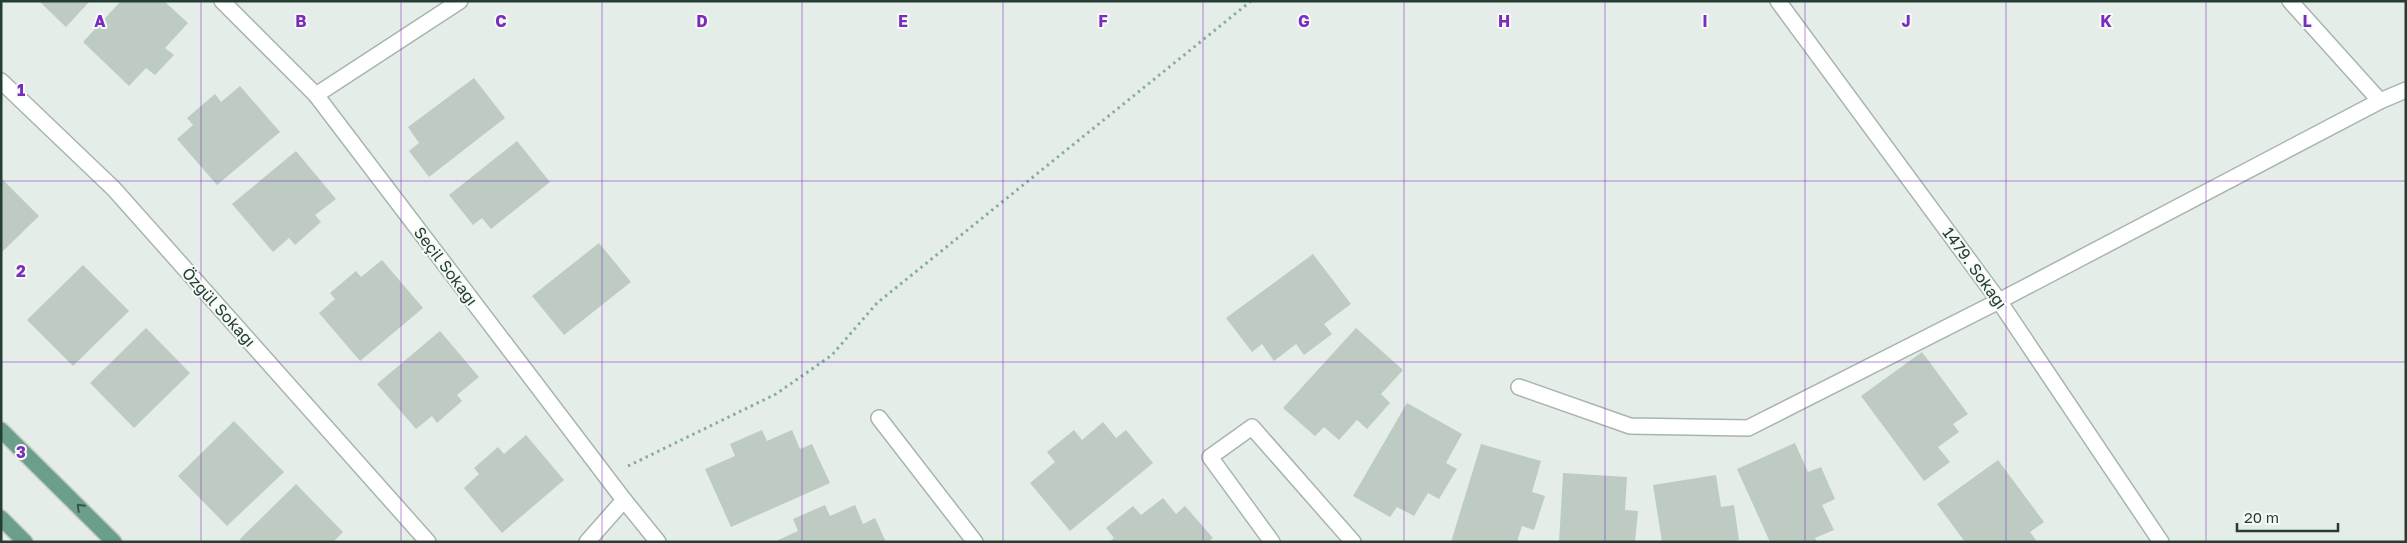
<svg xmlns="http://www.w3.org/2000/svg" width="2407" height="543" font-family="'Golos Text',sans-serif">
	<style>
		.building { fill: #bdcbc3 }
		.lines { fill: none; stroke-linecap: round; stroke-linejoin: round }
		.street-casing { stroke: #a8b5ae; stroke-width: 18 }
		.primary-casing { stroke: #c2c9c6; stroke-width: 18 }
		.path { stroke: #87ae9c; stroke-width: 3; stroke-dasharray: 2.5 4; stroke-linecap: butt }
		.street { stroke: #fff; stroke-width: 15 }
		.primary { stroke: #6c9f8a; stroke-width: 15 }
		.oneway { stroke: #375649 }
		.grid { fill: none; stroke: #7b2cbf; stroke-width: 1; stroke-opacity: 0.55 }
		.labels { text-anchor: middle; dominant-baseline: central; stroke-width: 4; stroke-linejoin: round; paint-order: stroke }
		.street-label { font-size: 16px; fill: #253e33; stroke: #f5faf7 }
		.grid-label { font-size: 16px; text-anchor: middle; font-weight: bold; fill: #7b2cbf; stroke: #f5faf7; stroke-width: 4; stroke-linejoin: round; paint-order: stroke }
	</style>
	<rect width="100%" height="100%" fill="#e5ede8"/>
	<!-- building -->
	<g class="building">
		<path d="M39,1H90L66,27Z"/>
		<path d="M121,1H164L188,23L165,48L174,55L155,75L146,68L129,86L83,42Z"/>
		<path d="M474,78L505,118L429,177L409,151L419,143L408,127Z"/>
		<path d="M240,86L280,132L217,185L177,139L193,125L187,118L215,94L221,102Z"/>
		<path d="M517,141L550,182L491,229L482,218L473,225L449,195Z"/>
		<path d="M296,151L336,199L315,215L321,222L295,245L289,238L273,252L232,204Z"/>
		<path d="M1,178L39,216L1,253Z"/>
		<path d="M599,243L631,282L564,335L532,296Z"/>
		<path d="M1313,254L1351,304L1324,324L1332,334L1304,355L1296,344L1274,361L1262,344L1252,352L1226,318Z"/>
		<path d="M382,260L423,308L360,361L319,313L335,299L330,293L356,271L361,277Z"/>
		<path d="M83,265L129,311L73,366L27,320Z"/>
		<path d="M146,328L190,373L134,428L90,383Z"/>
		<path d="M1356,328L1403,370L1381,394L1390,403L1367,429L1357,420L1339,440L1324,427L1315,436L1283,408Z"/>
		<path d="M440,331L479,377L457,395L462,401L437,423L432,416L416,429L377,384Z"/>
		<path d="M1922,352L1968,414L1953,424L1959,432L1938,447L1950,462L1924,481L1861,396Z"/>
		<path d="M1407,403L1462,434L1446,463L1457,469L1439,499L1428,493L1414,516L1397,507L1390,517L1353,496Z"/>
		<path d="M234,421L284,472L227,526L178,476Z"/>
		<path d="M1103,422L1116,438L1126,430L1153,463L1070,531L1030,483L1055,462L1047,452L1074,430L1082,440Z"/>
		<path d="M762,430L767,441L792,430L800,449L812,444L830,483L731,527L705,469L735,456L730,444Z"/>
		<path d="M526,435L564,480L502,533L464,488L479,474L474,468L498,447L504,454Z"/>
		<path d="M1795,443L1808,472L1821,467L1835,499L1822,505L1834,530L1815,538L1817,542H1770L1737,469Z"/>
		<path d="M1481,444L1541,461L1532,492L1545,496L1534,530L1522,526L1517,542H1451Z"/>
		<path d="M1998,460L2044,522L2030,532L2036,540L2033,542H1965L1937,504Z"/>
		<path d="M1563,473L1627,477L1625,510L1638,511L1635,542H1559Z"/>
		<path d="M1716,475L1721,507L1734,505L1739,540L1726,542H1662L1653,485Z"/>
		<path d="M296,484L343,532L333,542H242L240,539Z"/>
		<path d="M1163,498L1176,514L1185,506L1213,538L1208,542H1109L1114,538L1106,528L1133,506L1141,515Z"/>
		<path d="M825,505L830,516L855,505L863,524L875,518L886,542H774L798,531L793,519Z"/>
	</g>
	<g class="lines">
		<!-- street casing -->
		<g class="street-casing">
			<g id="street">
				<path d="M222,1L316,95L624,500L658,542"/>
				<path d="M1778,1L1999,301L2161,542"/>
				<path d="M2290,1L2380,101"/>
				<path d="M1,81L114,189L428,542"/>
				<path d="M316,95L460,1"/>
				<path d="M1519,387L1630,426L1748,428L1999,301L2380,101L2406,90"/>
				<path d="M879,418L975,542"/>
				<path d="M587,542L624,500"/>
				<path d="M1272,542L1210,457L1252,427L1353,542"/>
			</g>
		</g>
		<!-- primary casing -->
		<g class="primary-casing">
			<g id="primary">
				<path d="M1,430L114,542"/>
				<path d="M1,518L25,542"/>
			</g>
		</g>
		<!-- path -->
		<path class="path" d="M628,466L776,394L832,355L877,303L1251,1"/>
		<!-- street -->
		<use href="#street" class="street"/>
		<!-- primary -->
		<use href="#primary" class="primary"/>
	</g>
	<!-- one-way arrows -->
	<defs><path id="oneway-chevron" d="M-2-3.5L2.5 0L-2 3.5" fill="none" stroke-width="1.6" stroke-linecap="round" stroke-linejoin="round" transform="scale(1.25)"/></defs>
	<use class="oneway" href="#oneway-chevron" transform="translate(80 507) rotate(-135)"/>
	<!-- grid -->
	<path class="grid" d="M201,1V542M401,1V542M602,1V542M802,1V542M1003,1V542M1203,1V542M1404,1V542M1605,1V542M1805,1V542M2006,1V542M2206,1V542M1,181H2406M1,362H2406"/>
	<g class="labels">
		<!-- street labels -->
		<g class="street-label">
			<text transform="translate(446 266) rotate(53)">Seçil Sokağı</text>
			<text transform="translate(1975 268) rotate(54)">1479. Sokağı</text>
			<text transform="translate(219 307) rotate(48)">Özgül Sokağı</text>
		</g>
	</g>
	<g class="grid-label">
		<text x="100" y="27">A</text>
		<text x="301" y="27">B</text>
		<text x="501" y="27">C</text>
		<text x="702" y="27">D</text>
		<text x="903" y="27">E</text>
		<text x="1103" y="27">F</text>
		<text x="1304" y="27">G</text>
		<text x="1504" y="27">H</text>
		<text x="1705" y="27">I</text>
		<text x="1906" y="27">J</text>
		<text x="2106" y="27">K</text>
		<text x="2307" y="27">L</text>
		<text x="21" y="96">1</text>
		<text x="21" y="277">2</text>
		<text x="21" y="458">3</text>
	</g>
	<!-- border -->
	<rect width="2407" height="543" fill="none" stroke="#253e33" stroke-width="5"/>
	<!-- scale -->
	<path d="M2237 523v8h101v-8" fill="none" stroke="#253e33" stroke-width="2.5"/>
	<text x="2244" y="523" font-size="15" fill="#253e33" stroke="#f5faf7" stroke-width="4" paint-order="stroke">20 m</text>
</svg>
